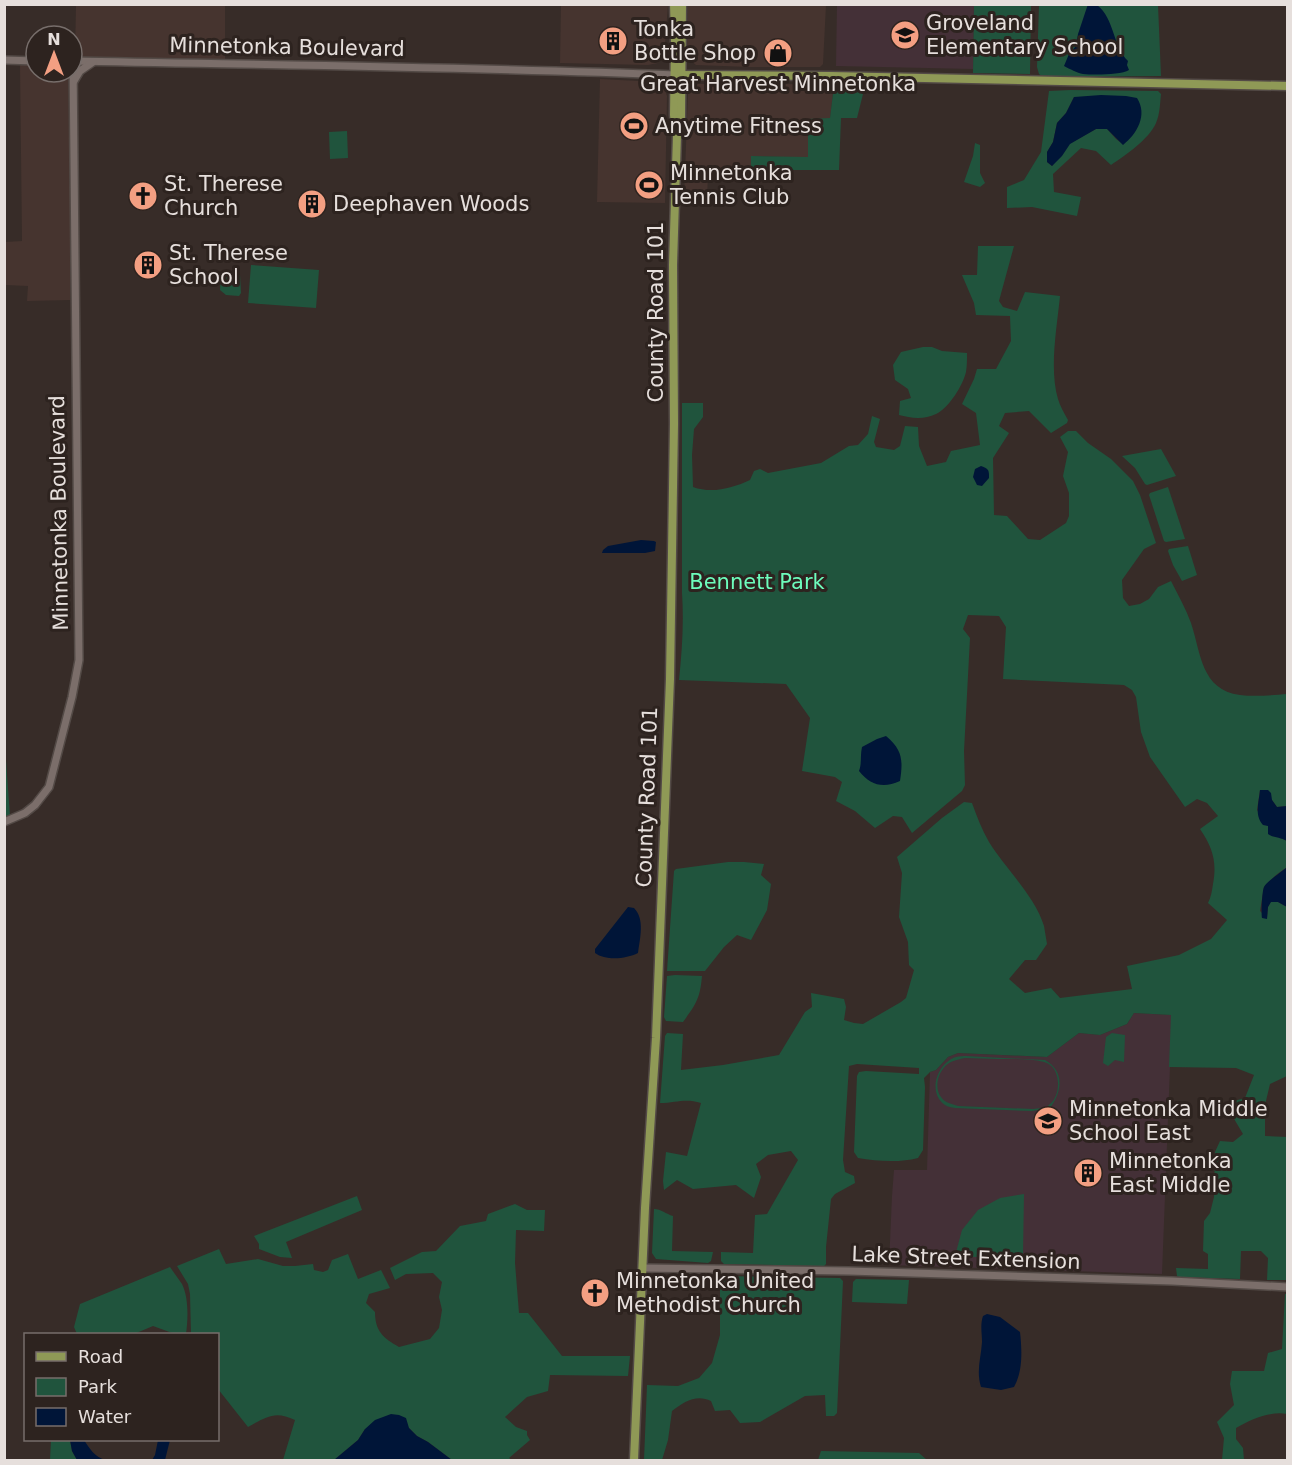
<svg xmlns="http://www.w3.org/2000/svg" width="1292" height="1465" font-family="'DejaVu Sans',sans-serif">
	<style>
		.built { fill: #46342f }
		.education { fill: #443037 }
		.green { fill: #20543d; fill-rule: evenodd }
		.water { fill: #001538 }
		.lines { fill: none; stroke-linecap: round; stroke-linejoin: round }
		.minor-casing { stroke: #534a46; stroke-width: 10 }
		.major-casing { stroke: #534a46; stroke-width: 11 }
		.minor { stroke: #7b6e6a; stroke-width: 7 }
		.major { stroke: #8f9956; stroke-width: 8 }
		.labels { text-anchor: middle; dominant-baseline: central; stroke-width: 6; stroke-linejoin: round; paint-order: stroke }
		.poi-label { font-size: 21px; fill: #e6dfdc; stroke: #2d231f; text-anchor: start }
		.street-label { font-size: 21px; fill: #e6dfdc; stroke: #2d231f }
		.park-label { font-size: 21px; fill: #6dfcbc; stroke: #2d231f }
	</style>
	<rect width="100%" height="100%" fill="#372c28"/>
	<!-- built -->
	<g class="built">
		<path d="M561,5H668L664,57L658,63L648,65L560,63Z"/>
		<path d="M688,5H826L823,64L820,67H749L696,65L690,60L687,52Z"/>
		<path d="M76,6H225V60L79,59L75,54Z"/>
		<path d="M20,65H36V72H69L68,78L69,137L71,144L69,152V183L71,190L70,300L27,301L28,286L5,285V242L22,241Z"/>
		<path d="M600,79L657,82L663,85L667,96L665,203L597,202Z"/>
		<path d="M698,84H784L834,85L830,119H808V158L752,156L751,170L708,171L707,202H687L684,198L688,93L689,89Z"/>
	</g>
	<!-- education -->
	<g class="education">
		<path d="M837,5H974L973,69L836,66Z"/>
		<path d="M1134,1013L1172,1015L1162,1274L889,1265L892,1196L894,1170H927L930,1072L936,1070L948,1057L958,1053L1047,1057L1079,1033L1100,1035L1127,1024Z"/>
	</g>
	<!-- green -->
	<g class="green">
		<path d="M974,5H1031L1030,74L973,73Z"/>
		<path d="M1039,5H1159H1158L1161,76L1043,77L1039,74L1037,67Z"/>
		<path d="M834,85L865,86L857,118H841L839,170H751V156L808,157V119L830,118Z"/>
		<path d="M1071,90L1158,91L1161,94C1160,103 1160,114 1156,123C1149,139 1126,155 1111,165L1096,151L1081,148L1053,174L1054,192L1081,197L1077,216L1032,207L1007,208V187L1024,180L1041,152L1049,91ZM1074,97L1124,145L1116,139L1107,129H1096L1069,144L1052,166L1047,162V152L1053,142L1057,123L1066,113Z"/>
		<path d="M347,131L348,158L330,159L329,132Z"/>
		<path d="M975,143L980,145V173L985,183L980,187L964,182L973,156Z"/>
		<path d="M978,246H1014L999,301L1003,307L1017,311L1025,292L1060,296C1057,327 1049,369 1058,399C1060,406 1064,413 1068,420L1067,423L1051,433L1029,411L1005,413L999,426L1009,433L993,458L994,515L1007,516L1028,539L1040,540L1066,523L1069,516V493L1063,476L1068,452L1060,437L1068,431H1076L1088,443L1111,459L1133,481L1140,495L1156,543L1144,549L1122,580L1123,598L1129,606L1140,604L1149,599L1158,587L1171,581C1178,595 1186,609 1191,623C1201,653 1201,690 1240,695C1255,697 1273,695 1287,694V806L1277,807L1272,800L1260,790L1257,810L1266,825L1269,826L1279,837L1287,841V867L1276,875L1264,887L1260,911L1267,918L1268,907L1271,901L1278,902L1287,907V1076L1270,1084L1265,1105V1136L1287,1137V1280H1267L1268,1258L1261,1251H1241L1240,1279L1179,1277L1177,1276L1176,1268L1208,1269V1254L1203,1251L1204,1221L1210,1213L1214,1197L1215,1152L1220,1141L1233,1142L1243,1134L1230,1112L1231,1107L1230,1102L1245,1098L1254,1075L1236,1068L1169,1067L1171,1015L1134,1013L1127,1024L1100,1035L1079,1033L1047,1057L958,1053L948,1057L936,1070L930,1072L924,1078L925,1087L923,1150L918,1158C899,1163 877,1161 858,1158L854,1152L857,1076L859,1072L866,1071L919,1074V1068L857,1064L849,1066L843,1160L845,1172L854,1176L855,1183L835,1194L831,1199L826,1247V1264L824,1266L724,1264L721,1261V1252L753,1253L755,1215L767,1214L798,1160L791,1151L768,1155L756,1164L761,1177L754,1198L736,1185L693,1189L677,1180L664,1190L663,1181L666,1152L687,1156L701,1103C685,1098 676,1103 660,1103L665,1036L667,1033L683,1034L681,1070L723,1065L779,1055L805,1012L812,1007L811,993L844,999L846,1007L844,1020L854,1023L863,1024L901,1002L906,998L914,970L909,965L908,942L899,917L902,873L897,857L942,818L964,802L972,803C977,817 982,830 989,842C1005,868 1035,896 1044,926C1045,932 1046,938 1047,944L1036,960H1025L1009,979L1025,993L1051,988L1060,998L1132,989L1127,966L1179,955L1211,939L1227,920L1208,903C1211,897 1212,891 1213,884C1217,862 1213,848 1200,829L1218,816L1207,803L1197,799L1185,807L1150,757L1141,732L1136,697L1132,690L1124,685L1003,679L1006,627L999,616L968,615L963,629L970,638L964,751L965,785L962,791L912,833L902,817L893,816L875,828L855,811L836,801L842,782L835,777L802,771L810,718L786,684L679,680C682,651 684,623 682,593V403H703V417L694,429L692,455L693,487C712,494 733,488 750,480L754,471L760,469L768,473L821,463L849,446L858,445L868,434L872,416L880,419L874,442L876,447L894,450L900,446L905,426L918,427L919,446L927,466L946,462L951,451L980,445L976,413L962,404L974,379L977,369H996L1011,341L1010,316L976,315L974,303L962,275H977Z"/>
		<path d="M251,265L319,270L316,308L248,303Z"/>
		<path d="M221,274L240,275L241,293L239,296L226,295L220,290Z"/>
		<path d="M923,347H932L942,351L967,353C967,359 967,366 966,372C963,385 949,408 936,414C924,420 910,418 899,415L900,401L911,398L908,389L895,380L893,365L901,352Z"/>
		<path d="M1161,449L1176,476L1147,485L1145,484L1135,468L1122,456Z"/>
		<path d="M1168,487L1185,539L1166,542L1164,541L1149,495L1150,493Z"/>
		<path d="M1188,546L1197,575L1182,581L1173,565L1168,551L1169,549Z"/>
		<path d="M4,732L10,816L5,817H4Z"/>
		<path d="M728,862H744L764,864L761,875L771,884L767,910L751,940L737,935L724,947L705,971H667L674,871L676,869Z"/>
		<path d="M675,975L702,976C700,999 696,1004 683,1022L666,1021L664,1017L667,976Z"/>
		<path d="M1112,1033L1125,1035L1124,1062L1115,1060L1108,1066L1103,1063L1106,1037Z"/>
		<path d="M966,1056L1045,1060C1065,1071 1062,1092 1050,1108L1032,1111L955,1108C951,1107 948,1107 945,1105C927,1093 937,1063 956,1057C959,1056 963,1056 966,1056ZM965,1058C976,1058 987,1059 997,1059C1012,1059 1029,1058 1044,1062C1061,1066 1062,1094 1050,1104C1046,1109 1038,1108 1033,1109L958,1106C952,1104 945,1103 941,1097C933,1086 939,1068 951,1062C955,1060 960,1059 965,1058Z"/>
		<path d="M1024,1194L1023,1254L1018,1259L955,1256L962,1230L978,1210L1000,1198Z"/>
		<path d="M357,1196L362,1210L286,1242L292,1258L280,1257L259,1249V1244L254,1236Z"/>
		<path d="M515,1204L527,1210H545L544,1231L516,1230L515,1263L519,1313H528L562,1356H630L628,1376L550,1375L548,1391L527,1397L505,1417L516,1427L527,1431V1435L530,1440L509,1458L512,1460H452L428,1442L417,1436L409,1428L365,1429L358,1440L334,1460H283L295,1420C275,1410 266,1417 248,1427L218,1389V1334H191L190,1294L188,1284L177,1266L219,1249L226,1264L258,1259L283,1266H295L313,1264L314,1270L323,1272L328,1270L332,1260L348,1254L358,1279L381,1270L390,1288L369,1294L366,1303L375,1312C375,1331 383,1338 399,1347L430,1339L439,1328L442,1310L439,1297L442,1282L433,1273L406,1274L395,1280L390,1268L422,1252L436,1251L460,1226L486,1221L488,1214Z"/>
		<path d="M654,1209C661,1209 666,1214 673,1216L672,1251L713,1252L711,1261L708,1263L656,1259L652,1253Z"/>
		<path d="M170,1267C174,1273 178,1278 182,1284C189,1298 188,1320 186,1334H175L153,1326L134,1334H77L74,1327L80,1304Z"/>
		<path d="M720,1276L840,1278L843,1281L837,1413L834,1416H826L825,1395L805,1396L760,1422L740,1423L730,1410L715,1411L711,1401C696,1394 684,1402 672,1411L668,1440L662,1460H644L647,1385L678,1386L699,1378L712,1363L720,1335Z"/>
		<path d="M856,1279L909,1280L907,1304L852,1302L853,1282Z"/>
		<path d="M1285,1294H1288L1287,1414C1270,1411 1251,1419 1236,1428V1439L1243,1448L1244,1460H1222L1224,1438L1217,1422L1234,1405L1230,1384L1232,1371H1264L1268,1353L1282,1349Z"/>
		<path d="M51,1440H70L72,1451L77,1460H50Z"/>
		<path d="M821,1451L919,1453L927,1460H818Z"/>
	</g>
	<!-- water -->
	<g class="water">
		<path d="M1088,4L1097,5C1115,19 1112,45 1128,61L1127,65L1129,70C1121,75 1094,75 1083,74C1077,73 1070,69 1064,66L1069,54L1076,46L1078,34Z"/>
		<path d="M1101,95L1126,96L1137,98C1148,115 1137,134 1123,145L1107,129H1096L1070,144L1062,156L1052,166L1047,162V152L1053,142L1057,123L1066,113L1074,97Z"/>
		<path d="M981,466C989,469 989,470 989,478L982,486L977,485L973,477L975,469Z"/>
		<path d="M641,540L654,541L656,542L655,551L645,553H602L603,550L608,546Z"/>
		<path d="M886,736C903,750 903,761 900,781C883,789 870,785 859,771C862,763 860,756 862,747L877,739Z"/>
		<path d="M1260,790H1268L1271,793L1272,800L1277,807L1287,806V841C1281,837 1274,838 1268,834V826L1263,825C1254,815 1259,802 1260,790Z"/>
		<path d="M1287,867V907L1278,902H1271L1268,907L1267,919L1262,918C1261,914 1262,891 1264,887C1266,882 1283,871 1287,867Z"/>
		<path d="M628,907L634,908C645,919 640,938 638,953C626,959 606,961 595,953V949Z"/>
		<path d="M987,1314L1000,1317L1020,1332C1022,1350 1023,1371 1014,1387L1001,1390L981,1387C976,1371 981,1358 982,1342C982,1333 980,1325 983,1316Z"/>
		<path d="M391,1414L399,1415L406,1418L409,1428L417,1436L428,1442L452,1460H334L358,1440L365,1429L375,1420Z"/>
		<path d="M70,1440H84C89,1448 95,1457 105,1460H77L72,1451Z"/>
		<path d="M158,1440H170L165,1460H152L155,1455Z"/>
	</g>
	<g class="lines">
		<!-- minor casing -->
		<g class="minor-casing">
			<g id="minor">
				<path d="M4,60L36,61"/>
				<path d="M72,61C273,65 474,67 675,75"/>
				<path d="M74,81L80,71L93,62"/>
				<path d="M4,822L25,813L35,805L49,787L72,697L79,660L73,61"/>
				<path d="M643,1268L849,1271L1172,1281L1288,1287"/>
			</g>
		</g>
		<!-- major casing -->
		<g class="major-casing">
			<g id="major">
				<path d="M674,4L675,39L674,115L676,130"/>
				<path d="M675,75L830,76L1288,86"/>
				<path d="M634,1460L645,1208L656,1038L670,679L674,424L673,265L677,135L681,117L682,4"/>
			</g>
		</g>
		<!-- minor -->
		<use href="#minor" class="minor"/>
		<!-- major -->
		<use href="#major" class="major"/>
	</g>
	<!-- icons -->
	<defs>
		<g id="school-disc" transform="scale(1.5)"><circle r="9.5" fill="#f39f82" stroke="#2d231f"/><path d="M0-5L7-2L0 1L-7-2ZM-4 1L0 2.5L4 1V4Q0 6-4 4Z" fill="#111"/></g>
		<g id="building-disc" transform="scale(1.5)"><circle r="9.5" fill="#f39f82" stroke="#2d231f"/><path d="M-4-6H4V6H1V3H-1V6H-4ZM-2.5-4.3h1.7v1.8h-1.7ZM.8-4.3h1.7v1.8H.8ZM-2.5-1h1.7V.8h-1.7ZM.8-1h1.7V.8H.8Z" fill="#111"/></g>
		<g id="shop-disc" transform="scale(1.5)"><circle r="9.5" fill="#f39f82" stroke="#2d231f"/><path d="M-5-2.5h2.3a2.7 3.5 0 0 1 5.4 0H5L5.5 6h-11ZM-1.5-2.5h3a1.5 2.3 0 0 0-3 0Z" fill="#111"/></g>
		<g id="stadium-disc" transform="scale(1.5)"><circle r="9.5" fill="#f39f82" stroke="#2d231f"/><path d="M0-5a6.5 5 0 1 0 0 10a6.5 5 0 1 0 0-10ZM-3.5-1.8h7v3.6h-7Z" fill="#111"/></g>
		<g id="church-disc" transform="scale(1.5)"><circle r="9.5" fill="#f39f82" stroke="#2d231f"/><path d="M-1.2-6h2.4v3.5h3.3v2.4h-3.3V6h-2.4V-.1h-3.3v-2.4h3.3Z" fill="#111"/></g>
	</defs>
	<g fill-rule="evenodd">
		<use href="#school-disc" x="905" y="35"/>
		<use href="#building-disc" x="613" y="41"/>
		<use href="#shop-disc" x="778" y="53"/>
		<use href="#stadium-disc" x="634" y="126"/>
		<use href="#stadium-disc" x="649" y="185"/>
		<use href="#church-disc" x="143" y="196"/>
		<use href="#building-disc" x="312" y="204"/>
		<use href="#building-disc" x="148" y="265"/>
		<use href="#school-disc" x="1048" y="1121"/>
		<use href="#building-disc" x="1088" y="1173"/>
		<use href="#church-disc" x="595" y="1293"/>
	</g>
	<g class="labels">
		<!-- poi labels -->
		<g class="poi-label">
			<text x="926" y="23">Groveland<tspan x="926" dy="24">Elementary School</tspan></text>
			<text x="634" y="29">Tonka<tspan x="634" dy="24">Bottle Shop</tspan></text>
			<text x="778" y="84" text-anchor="middle">Great Harvest Minnetonka</text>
			<text x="655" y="126">Anytime Fitness</text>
			<text x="670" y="173">Minnetonka<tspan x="670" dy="24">Tennis Club</tspan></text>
			<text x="164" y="184">St. Therese<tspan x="164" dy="24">Church</tspan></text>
			<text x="333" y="204">Deephaven Woods</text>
			<text x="169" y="253">St. Therese<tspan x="169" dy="24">School</tspan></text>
			<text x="1069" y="1109">Minnetonka Middle<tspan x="1069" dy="24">School East</tspan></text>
			<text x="1109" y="1161">Minnetonka<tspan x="1109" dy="24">East Middle</tspan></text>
			<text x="616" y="1281">Minnetonka United<tspan x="616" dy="24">Methodist Church</tspan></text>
		</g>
		<!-- street labels -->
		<g class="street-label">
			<text transform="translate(287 47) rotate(1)">Minnetonka Boulevard</text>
			<text transform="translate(656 312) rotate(-90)">County Road 101</text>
			<text transform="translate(59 513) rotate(-91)">Minnetonka Boulevard</text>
			<text transform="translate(647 797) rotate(-88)">County Road 101</text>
			<text transform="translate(966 1258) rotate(2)">Lake Street Extension</text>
		</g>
		<!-- park labels -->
		<g class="park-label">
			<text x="757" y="582">Bennett Park</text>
		</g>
	</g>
	<!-- border -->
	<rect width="1292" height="1465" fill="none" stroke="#e6dfdc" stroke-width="12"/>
	<!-- legend -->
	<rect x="24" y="1333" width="195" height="108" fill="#2d231f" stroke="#776e6b" stroke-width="1.5"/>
	<rect x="36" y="1352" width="30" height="9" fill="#8f9956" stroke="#776e6b" stroke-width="1.5"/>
	<text x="78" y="1363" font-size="18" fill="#e6dfdc">Road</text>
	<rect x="36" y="1378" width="30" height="18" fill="#20543d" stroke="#776e6b" stroke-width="1.5"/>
	<text x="78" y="1393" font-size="18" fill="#e6dfdc">Park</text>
	<rect x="36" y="1408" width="30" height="18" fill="#001538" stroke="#776e6b" stroke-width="1.5"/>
	<text x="78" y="1423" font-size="18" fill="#e6dfdc">Water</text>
	<!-- north arrow -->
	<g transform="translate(54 54)"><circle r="28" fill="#2d231f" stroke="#776e6b" stroke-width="1.5"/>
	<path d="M0-4.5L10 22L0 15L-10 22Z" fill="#f39f82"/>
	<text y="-9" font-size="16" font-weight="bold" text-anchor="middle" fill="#e6dfdc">N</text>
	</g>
</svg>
